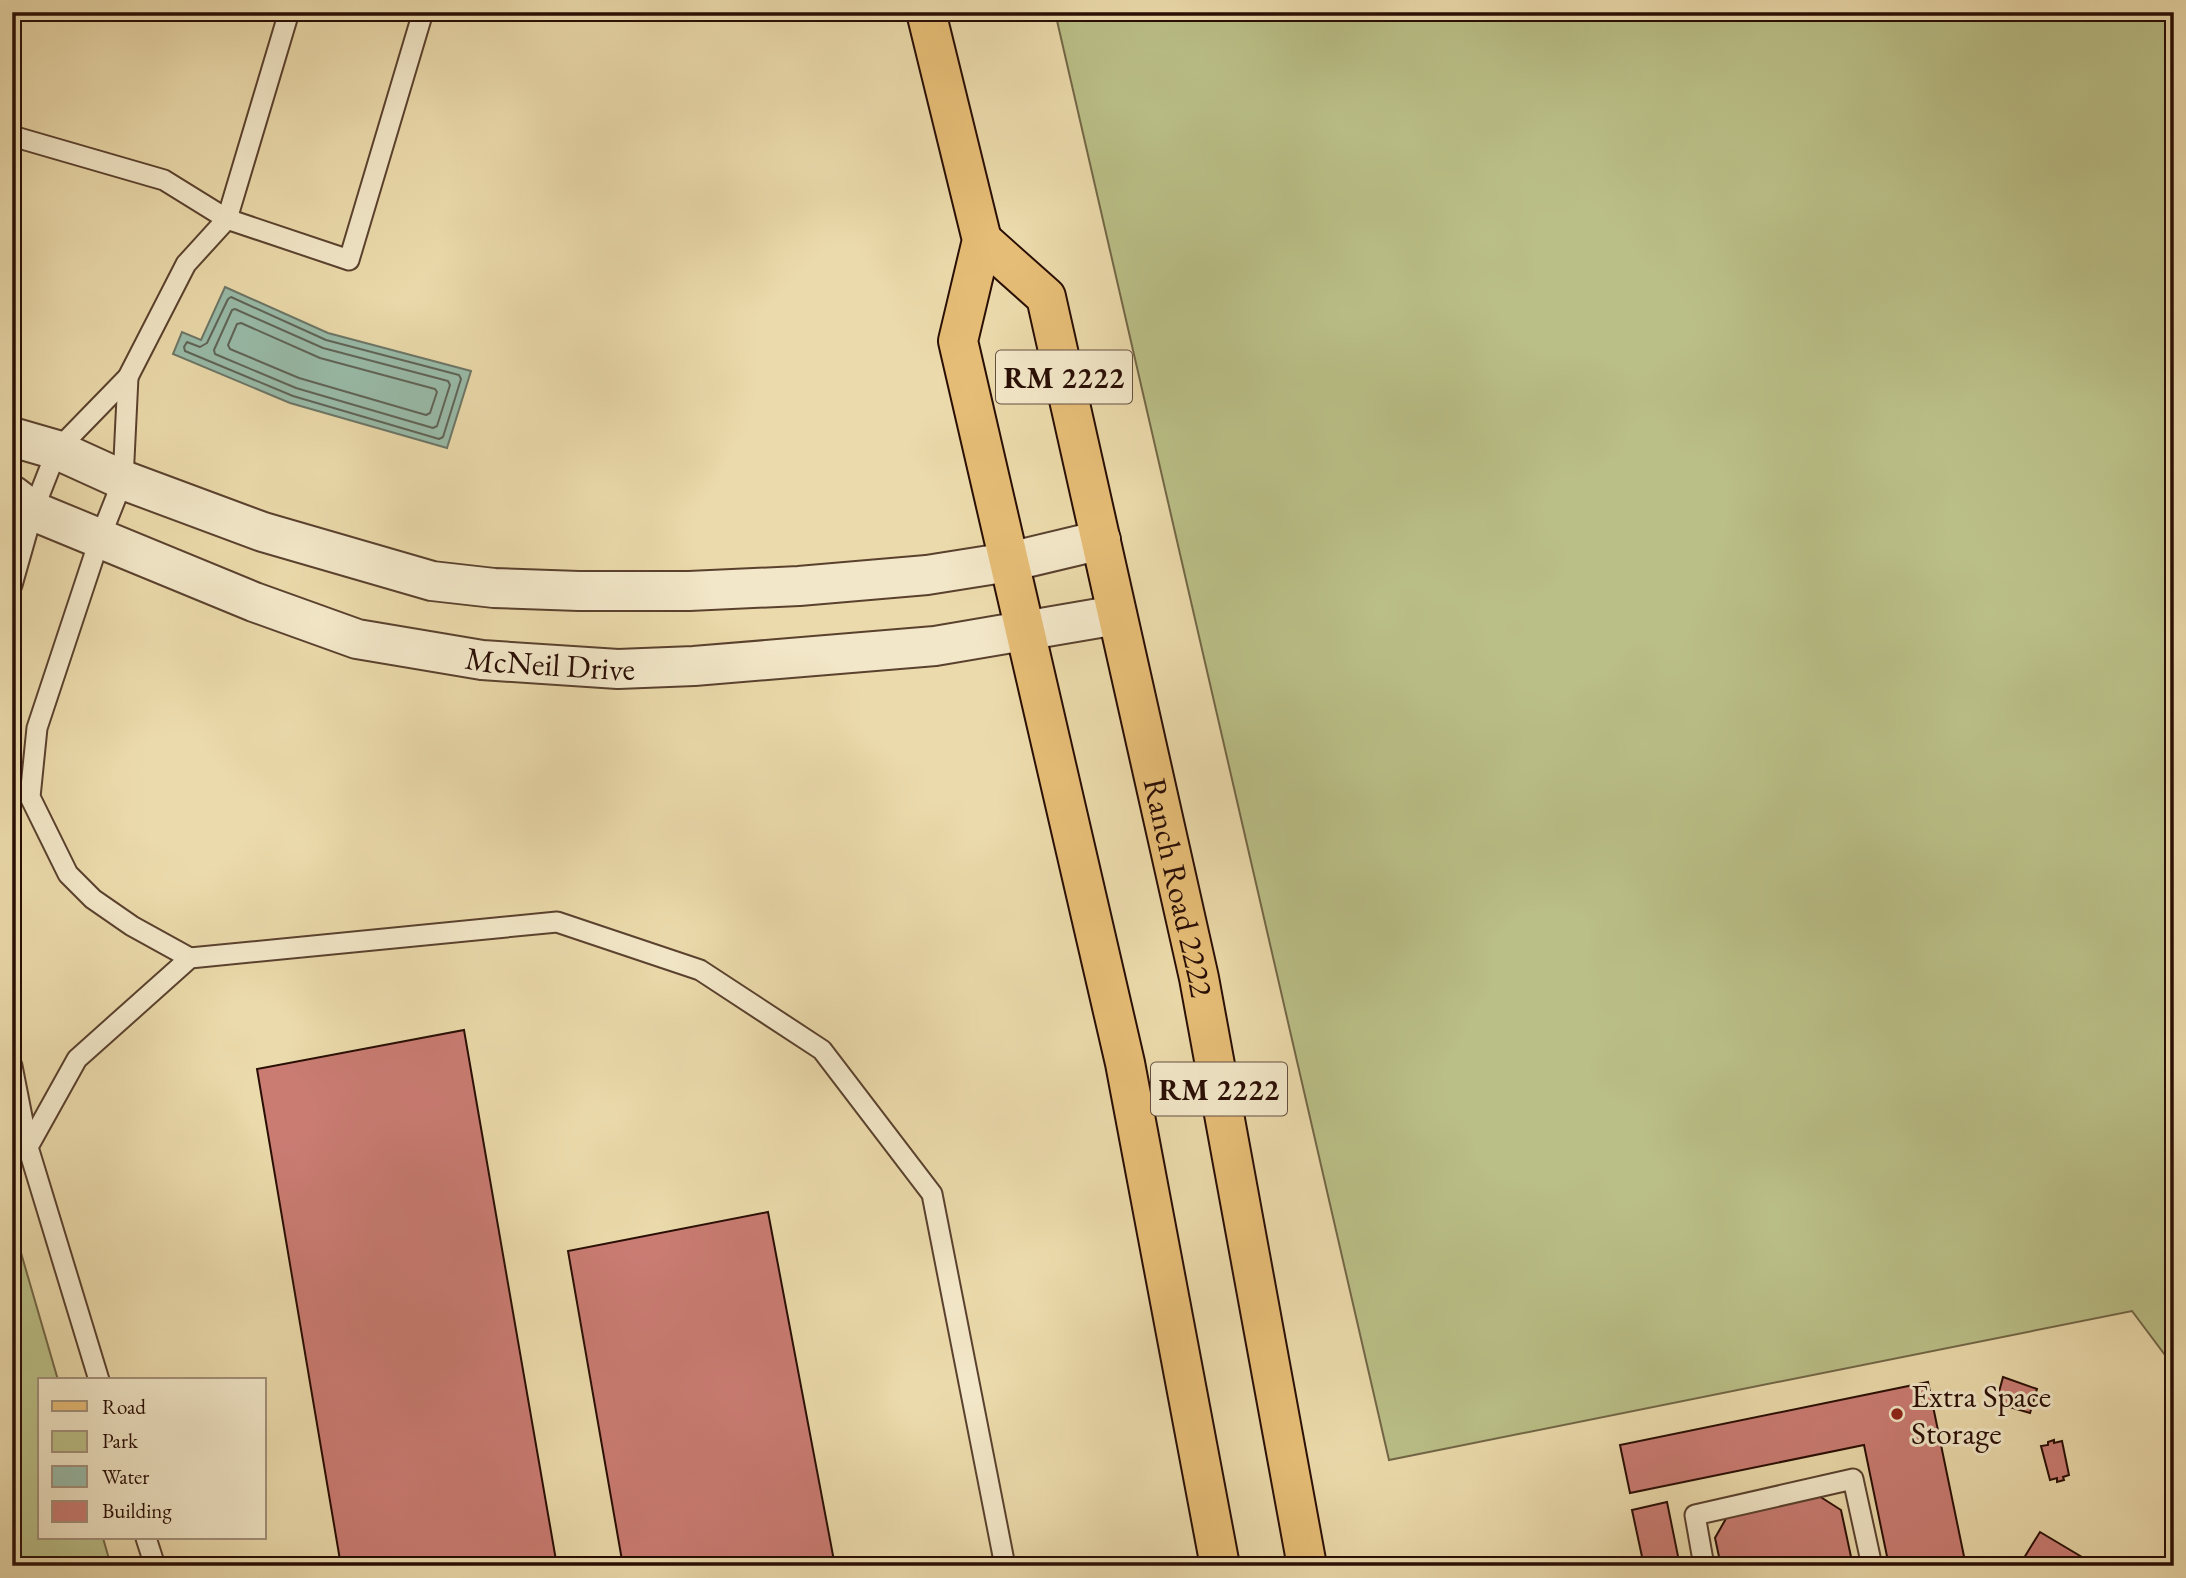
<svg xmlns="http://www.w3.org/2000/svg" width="2186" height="1578" font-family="'EB Garamond',serif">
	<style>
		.green { fill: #babf87; stroke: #726646; stroke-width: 2 }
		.water { fill: #98bba9; stroke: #6c7667; stroke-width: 2 }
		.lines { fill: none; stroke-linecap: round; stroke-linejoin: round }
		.shore { stroke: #606457; stroke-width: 2 }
		.building { fill: #ca7c73; stroke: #290e05; stroke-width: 2 }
		.service-casing { stroke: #5a412e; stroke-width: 23 }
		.minor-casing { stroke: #5a412e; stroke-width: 42 }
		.primary-casing { stroke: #290e05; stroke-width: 42 }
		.service { stroke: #f2e7c8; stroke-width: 19 }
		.minor { stroke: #f2e7c8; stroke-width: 38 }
		.primary { stroke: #e6bd76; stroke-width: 38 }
		.poi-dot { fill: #8f2418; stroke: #f2e7c8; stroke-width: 2.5 }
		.labels { text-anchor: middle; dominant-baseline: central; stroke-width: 6; stroke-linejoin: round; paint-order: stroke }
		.shield { fill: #f2e7c8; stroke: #654f40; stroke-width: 2 }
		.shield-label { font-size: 30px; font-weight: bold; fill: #290e05 }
		.street-label { font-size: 32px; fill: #290e05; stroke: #f2e7c8 }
		.poi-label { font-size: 32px; fill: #290e05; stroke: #f2e7c8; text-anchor: start }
	</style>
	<rect width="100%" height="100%" fill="#ebdaab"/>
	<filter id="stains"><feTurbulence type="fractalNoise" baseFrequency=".00286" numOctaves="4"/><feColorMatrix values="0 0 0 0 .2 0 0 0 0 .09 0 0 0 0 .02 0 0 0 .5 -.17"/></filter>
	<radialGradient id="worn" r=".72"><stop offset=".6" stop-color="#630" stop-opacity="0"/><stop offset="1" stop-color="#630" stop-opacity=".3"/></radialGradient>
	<!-- green -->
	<g class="green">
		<path d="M1055,12H2174V1367L2132,1311L1389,1460Z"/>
		<path d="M12,1222L58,1380H40V1538H103L111,1566H12Z"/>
	</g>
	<!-- water -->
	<path class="water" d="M225,287L328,333L471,371L447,448L290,403L173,354L182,332L201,340Z"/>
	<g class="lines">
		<!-- shore -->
		<g class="shore">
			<path d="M231,297L326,340L459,375L461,379L443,437L439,439L293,396L185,351L184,347L187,342L200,347L207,343L228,299Z"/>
			<path d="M235,309L323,348L448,381L450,385L437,426L433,428L296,388L215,354L214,350L232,310Z"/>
			<path d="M241,323L320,358L435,389L437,392L430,413L426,415L299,378L230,349L228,345L237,324Z"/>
		</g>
	</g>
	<!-- building -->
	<g class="building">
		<path d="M464,1030L557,1566H341L257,1069Z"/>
		<path d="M768,1212L835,1566H623L568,1251Z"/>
		<path d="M2003,1377L2037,1389L2030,1413L1996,1403Z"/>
		<path d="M1928,1382L1966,1566H1889L1864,1445L1630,1493L1620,1445Z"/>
		<path d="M2054,1440V1443L2062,1441L2069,1475L2063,1477L2064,1480L2057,1482V1478L2050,1480L2041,1446L2048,1445V1442Z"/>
		<path d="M1819,1496L1841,1510L1853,1566H1721L1715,1538L1728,1515Z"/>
		<path d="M1667,1502L1680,1566H1644L1632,1510Z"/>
		<path d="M2040,1532L2097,1566H2019Z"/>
	</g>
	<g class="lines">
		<!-- service casing -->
		<g class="service-casing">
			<g id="service">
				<path d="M12,136L164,180L227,219L349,260L423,12"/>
				<path d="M128,377L123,480L100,538L37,728L30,797L68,874L93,899L132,926L190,958"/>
				<path d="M12,585L33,511L57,450L128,377L186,264L227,219L289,12"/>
				<path d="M12,1066L28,1147"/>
				<path d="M99,1380L28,1147L77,1059L190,958L557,922L700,970L822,1050L932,1194L1005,1566"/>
				<path d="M146,1538L155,1566"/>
				<path d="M1704,1566L1695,1515L1853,1479L1872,1566"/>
			</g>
		</g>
		<!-- minor casing -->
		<g class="minor-casing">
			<g id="minor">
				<path d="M12,437L57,450L123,480L263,532L432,581L494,588L579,591H689L799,586L927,575L1009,562L1101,540"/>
				<path id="s1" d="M12,495L33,511L254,602L357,639L482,660L618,669L694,666L935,646L1117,615"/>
			</g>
		</g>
		<!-- primary casing -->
		<g class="primary-casing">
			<g id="primary">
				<path d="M926,12L982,240L958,341L1125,1063L1220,1566"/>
				<path id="s2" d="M982,240L1046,297L1199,978L1307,1566"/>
			</g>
		</g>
		<!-- service -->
		<use href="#service" class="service"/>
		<!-- minor -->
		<use href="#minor" class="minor"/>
		<!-- primary -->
		<use href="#primary" class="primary"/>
	</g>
	<!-- markers -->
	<circle class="poi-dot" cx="1897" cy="1414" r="7"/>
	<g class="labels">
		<!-- shield labels -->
		<g class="shield">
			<rect x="996" y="350.5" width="136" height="53" rx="5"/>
			<rect x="1151" y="1062.5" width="136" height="53" rx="5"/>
		</g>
		<g class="shield-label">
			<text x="1064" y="377">RM 2222</text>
			<text x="1219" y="1089">RM 2222</text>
		</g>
		<!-- street labels -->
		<g class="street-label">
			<text stroke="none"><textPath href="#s1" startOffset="570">McNeil Drive</textPath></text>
			<text stroke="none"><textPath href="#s2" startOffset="691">Ranch Road 2222</textPath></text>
		</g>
		<!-- poi labels -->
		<g class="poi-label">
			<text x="1911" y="1396">Extra Space<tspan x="1911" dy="37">Storage</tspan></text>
		</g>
	</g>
	<!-- margin -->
	<rect width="2186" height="1578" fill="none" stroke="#ebdaab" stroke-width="42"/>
	<rect x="14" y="14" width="2158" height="1550" fill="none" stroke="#290e05" stroke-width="3.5"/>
	<rect x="21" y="21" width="2144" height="1536" fill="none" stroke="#290e05" stroke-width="2"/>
	<!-- legend -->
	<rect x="38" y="1378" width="228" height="161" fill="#f2e7c8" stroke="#a2907a" stroke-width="2"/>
	<rect x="52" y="1401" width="35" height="10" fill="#e6bd76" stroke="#a2907a" stroke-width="2"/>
	<text x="102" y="1414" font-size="21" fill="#290e05">Road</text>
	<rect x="52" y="1431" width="35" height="21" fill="#babf87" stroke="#a2907a" stroke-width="2"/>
	<text x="102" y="1448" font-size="21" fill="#290e05">Park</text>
	<rect x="52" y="1466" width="35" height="21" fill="#98bba9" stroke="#a2907a" stroke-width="2"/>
	<text x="102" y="1484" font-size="21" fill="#290e05">Water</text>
	<rect x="52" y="1501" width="35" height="21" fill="#ca7c73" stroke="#a2907a" stroke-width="2"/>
	<text x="102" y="1518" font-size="21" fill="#290e05">Building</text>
	<rect width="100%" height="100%" filter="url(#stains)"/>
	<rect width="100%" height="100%" fill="url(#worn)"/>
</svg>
